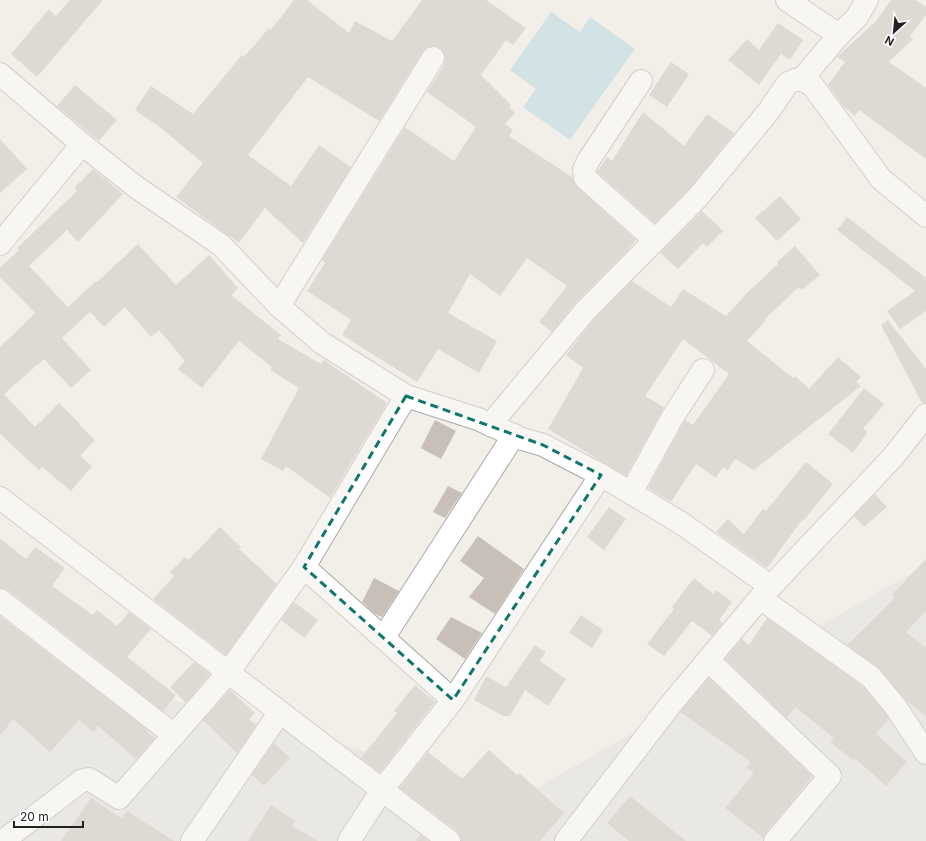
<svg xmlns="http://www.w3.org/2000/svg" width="926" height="841" font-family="Inter,sans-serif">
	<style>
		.residential { fill: #e0dfdf }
		.water { fill: #aad3df }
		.building { fill: #c7bfb8 }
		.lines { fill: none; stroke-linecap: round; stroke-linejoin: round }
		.street-casing { stroke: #a9a9a9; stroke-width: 24 }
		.street { stroke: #fff; stroke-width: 22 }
		.marked { fill: none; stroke: #0f766e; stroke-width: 3; stroke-dasharray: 8 5; stroke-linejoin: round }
	</style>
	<rect width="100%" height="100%" fill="#f2efe9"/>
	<!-- residential -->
	<path class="residential" d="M926,565V841H0V654L526,794Z"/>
	<!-- water -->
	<path class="water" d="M551,12L580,32L590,17L635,49L570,140L523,107L536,89L510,70Z"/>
	<!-- building -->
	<g class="building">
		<path d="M70,0H103L37,77L11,54L49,9L56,16Z"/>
		<path d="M294,0H307L349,33L355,21L392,41L422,0H486L526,28L513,45L506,40L481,75L511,105L509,107L515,113L505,124L513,130L509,136L572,177L577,187L636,240L628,250L577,301L552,332L539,322L567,286L527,258L500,296L470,274L448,313L497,341L479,373L438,349L417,382L342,335L351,320L307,291L325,263L322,260L405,127L454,161L476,127L427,92L444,65L445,59L444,52L439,47L434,46L427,47L423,51L379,121L308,77L248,155L291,186L319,145L351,167L303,243L265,208L239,243L176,197L203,163L161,128L135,110L151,86L193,114L242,55L244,57L269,28L271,30Z"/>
		<path d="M891,0H916L926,7V15L910,36L913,39L889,62L926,88V159L859,110L855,116L844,107L828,85L845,62L837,57L876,21Z"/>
		<path d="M778,23L803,40L790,60L781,54L759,85L728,60L747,39L759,50Z"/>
		<path d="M671,62L689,74L667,107L649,95Z"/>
		<path d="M75,85L117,120L99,141L57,106Z"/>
		<path d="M643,112L684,146L707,114L734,133L689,189L655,223L597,172L607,157L612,161Z"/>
		<path d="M0,139L27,169L0,193Z"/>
		<path d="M93,169L123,194L78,242L67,230L29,266L68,307L96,281L97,282L138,244L176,285L209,255L238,288L231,295L281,335L278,339L321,364L324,360L387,403L330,498L286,466L283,471L261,459L299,388L270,370L272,367L239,341L202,388L178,369L185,361L159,330L151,337L125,307L104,327L90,312L62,338L91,370L71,388L44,359L4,394L35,427L59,403L80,424L79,425L95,440L80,456L92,466L71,491L42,467L39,470L0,434V347L35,313L0,277V268L19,250L17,248L77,191L74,188Z"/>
		<path d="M780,196L801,219L777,241L755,218Z"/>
		<path d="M702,211L723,231L707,247L703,243L678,269L660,253Z"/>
		<path d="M847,217L926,278V311L900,329L887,311L915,291L837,230Z"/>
		<path d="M795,246L820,275L802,290L799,287L765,319L766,320L747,341L793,378L795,376L809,389L838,357L861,377L856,382L861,386L754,470L735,459L728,470L723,467L716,478L696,464L671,502L648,488L685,420L693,425L729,374L683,339L645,396L664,407L626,476L548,429L583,368L566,355L595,318L632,281L671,307L683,289L726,316L748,292L778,264L777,262Z"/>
		<path d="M888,320L926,369V403H922L881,325Z"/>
		<path d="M864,388L884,404L863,429L868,432L853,453L828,434Z"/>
		<path d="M435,420L456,431L441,459L421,448Z"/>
		<path d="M806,462L833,484L803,521L802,520L767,568L716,532L728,519L744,534L763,509L766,511Z"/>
		<path d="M448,486L462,493L445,518L433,512Z"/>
		<path d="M875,494L887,507L864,527L854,516Z"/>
		<path d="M609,507L626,519L604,550L587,537Z"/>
		<path d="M220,527L241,547L239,549L277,584L226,655L153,599L174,576L170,572L185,557L188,560Z"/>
		<path d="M478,536L524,569L495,614L469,597L484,578L460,561Z"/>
		<path d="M0,538L26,559L35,547L65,568L52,586L93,615L97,610L117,626L129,612L151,629L127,657L176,695L163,711L8,590L0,588Z"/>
		<path d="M926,559V611L906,632L926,648V716L907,701L878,667L847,645L895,598L892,595Z"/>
		<path d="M374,578L399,591L382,617L375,614L362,602Z"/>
		<path d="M694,578L714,594L716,590L732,602L719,620L723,623L712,636L692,621L664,656L647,644L674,609L672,607Z"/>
		<path d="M294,602L318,620L304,638L281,620Z"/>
		<path d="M581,615L603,630L592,648L569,633Z"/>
		<path d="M0,616L148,730L147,732L155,738L136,759L98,726L93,732L79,720L50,752L13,719L0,736Z"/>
		<path d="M451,617L482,633L465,659L436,639Z"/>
		<path d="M767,618L862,686L885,713L889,719L876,734L907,762L886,786L856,759L854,761L830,742L834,738L795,707L787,718L725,659L742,639L749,645Z"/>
		<path d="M535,645L546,652L540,661L566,679L548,706L525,690L510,716H503L474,700L486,676L506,687Z"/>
		<path d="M194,662L210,674L186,703L170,687Z"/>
		<path d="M709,678L812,776L800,792L765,833L763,838L725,808L754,773L747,768L751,762L680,712Z"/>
		<path d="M415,685L435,702L380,772L361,758L397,713L394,711Z"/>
		<path d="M230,690L255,713L249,719L256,726L237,753L203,720Z"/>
		<path d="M274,743L290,758L264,786L252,775Z"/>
		<path d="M489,750L517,775L519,773L564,813L540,841H461L460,836L457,831L400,788L428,752L462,779Z"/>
		<path d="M630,796L686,841H629L607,823Z"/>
		<path d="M91,798L122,819L127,811L174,841H61Z"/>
		<path d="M271,805L295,821L292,826L318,841H248Z"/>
		<path d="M420,835L428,841H416Z"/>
	</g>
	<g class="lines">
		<!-- street casing -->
		<g class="street-casing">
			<g id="street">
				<path d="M787,0L839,35"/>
				<path d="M0,74L82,144L136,187L221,245L279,306L322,343L406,396"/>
				<path d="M802,79L839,35L857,17L867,0"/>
				<path d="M641,81L588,161L584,170L585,178L655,240"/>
				<path d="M0,244L82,144"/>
				<path d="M279,306L433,58"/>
				<path d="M490,425L586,310L698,197L768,112L788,83L795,80L802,79L813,86L881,179L926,216"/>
				<path d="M631,493L672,418L703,370"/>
				<path d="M0,498L449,841"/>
				<path d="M760,598L871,677L895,706L926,753"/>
				<path d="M0,600L174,735"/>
				<path d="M384,637L514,435"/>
				<path d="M708,660L830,776L775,841"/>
				<path d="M453,700L601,475"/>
				<path d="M3,841L81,781L89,779L119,798L228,673L304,567"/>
				<path d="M192,841L280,712"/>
				<path d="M349,841L382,790L453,700L304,567L406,396L478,419L519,438L543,445L601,475L681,523L770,586"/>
				<path d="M566,841L671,704L760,598L893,457L926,415"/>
			</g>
		</g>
		<!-- street -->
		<use href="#street" class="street"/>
	</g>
	<!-- marked area -->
	<path d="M0 0H926V841H0ZM406,396L543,445L601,475L453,700L304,567Z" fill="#f2efe9" fill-opacity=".55" fill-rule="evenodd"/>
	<path class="marked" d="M406,396L543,445L601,475L453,700L304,567Z"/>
	<!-- north arrow -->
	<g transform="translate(894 32) rotate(207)" stroke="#ffffff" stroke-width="3" paint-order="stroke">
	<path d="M0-3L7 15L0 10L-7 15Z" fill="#222222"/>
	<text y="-6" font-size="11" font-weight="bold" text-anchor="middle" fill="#222222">N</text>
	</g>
	<!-- scale -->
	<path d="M14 821v6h69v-6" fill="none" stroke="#222222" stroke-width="2"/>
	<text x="20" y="821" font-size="12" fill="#222222" stroke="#ffffff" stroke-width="3" paint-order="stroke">20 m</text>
</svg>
